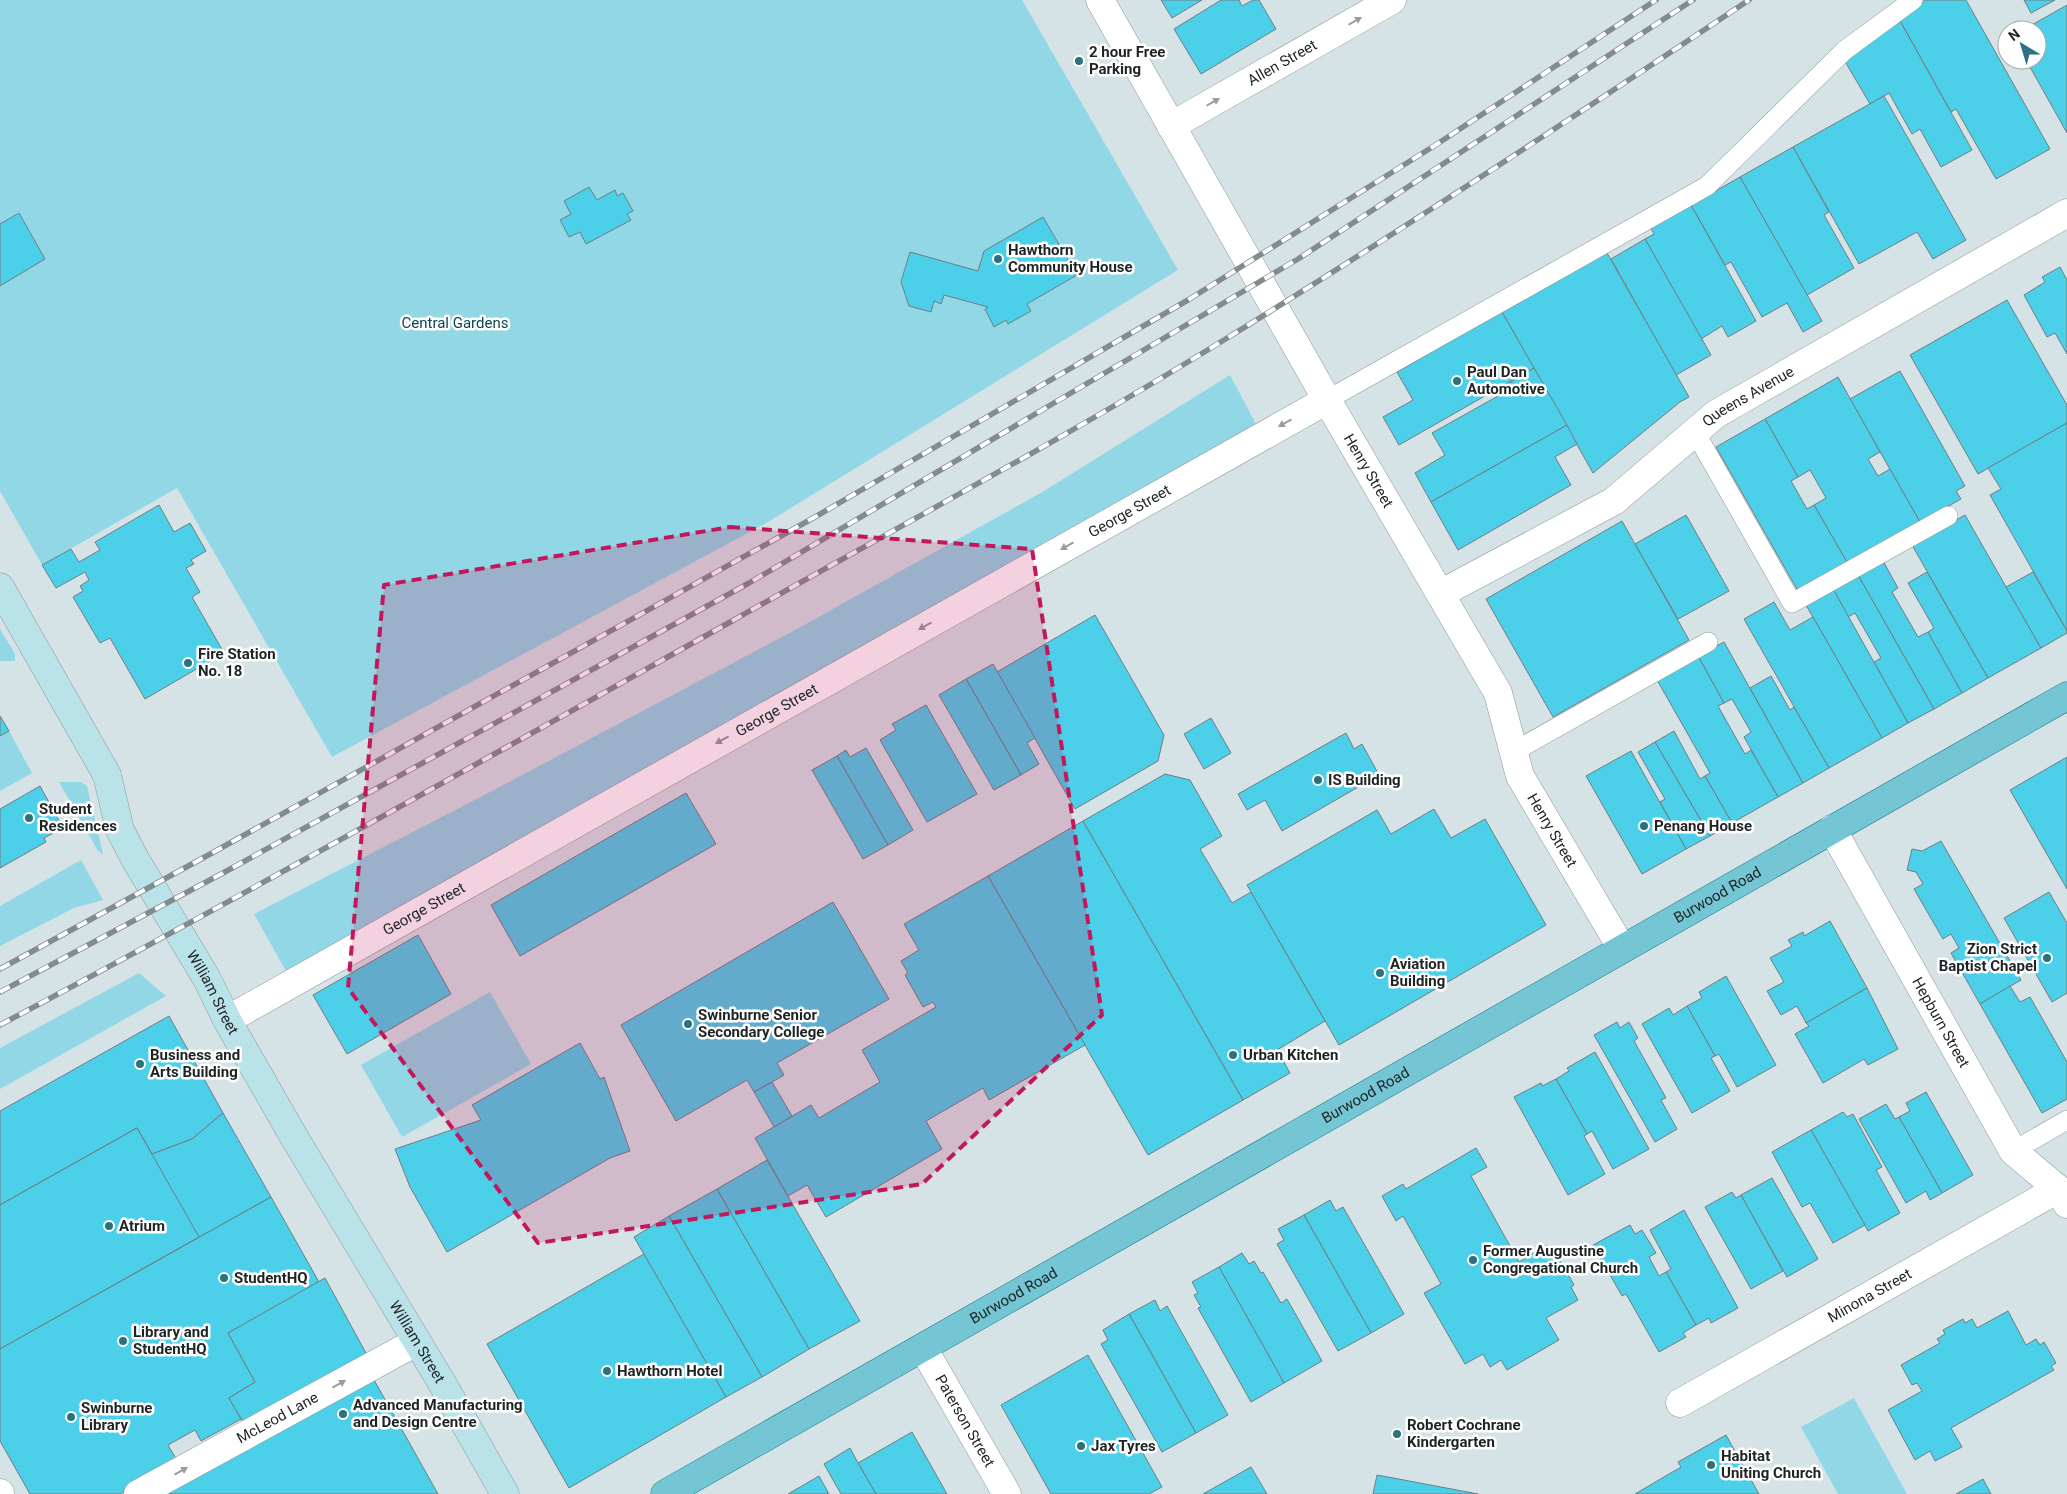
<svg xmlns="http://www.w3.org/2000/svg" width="2067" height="1494" font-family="Roboto,sans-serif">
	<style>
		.green { fill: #92d7e6 }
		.building { fill: #4cd0e9; stroke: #707d80 }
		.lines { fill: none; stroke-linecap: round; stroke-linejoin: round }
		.lane-casing { stroke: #8b989b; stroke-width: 20 }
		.street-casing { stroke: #8b989b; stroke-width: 29 }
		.secondary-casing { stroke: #8b989b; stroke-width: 29 }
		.primary-casing { stroke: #197484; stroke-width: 29 }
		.lane { stroke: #fff; stroke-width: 19 }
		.street { stroke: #fff; stroke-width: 28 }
		.secondary { stroke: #b9e2e9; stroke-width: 28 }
		.primary { stroke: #74c6d4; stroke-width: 28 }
		.rail-casing { stroke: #828c8e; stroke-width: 5.5 }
		.rail { stroke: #fff; stroke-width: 4; stroke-dasharray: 11; stroke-linecap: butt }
		.oneway { fill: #9a9c9c }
		.marked { fill: #c2185b; fill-opacity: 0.2; stroke: #c2185b; stroke-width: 4; stroke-dasharray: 10 6; stroke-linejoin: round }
		.poi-dot { fill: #2b717f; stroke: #fff; stroke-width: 2 }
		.labels { text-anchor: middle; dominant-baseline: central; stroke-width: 5; stroke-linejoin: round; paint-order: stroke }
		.poi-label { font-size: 15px; font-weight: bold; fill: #1e2324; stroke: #fff; text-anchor: start }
		.street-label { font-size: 15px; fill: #1e2324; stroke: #fff }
		.park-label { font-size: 15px; fill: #0a4650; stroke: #fff }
	</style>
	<rect width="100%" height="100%" fill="#d5e3e7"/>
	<!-- green -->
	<g class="green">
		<path d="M0,0H1022L1178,270L768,522L332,757L177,488L42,565L0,491Z"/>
		<path d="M1230,375L1258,428L287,973L254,914L494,790L797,629L1044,491Z"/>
		<path d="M0,629L15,654V661H0Z"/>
		<path d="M9,731L32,773L0,791V736Z"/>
		<path d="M59,782H81L87,786L103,854L98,851Z"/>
		<path d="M81,860L103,900L74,908L0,946V906Z"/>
		<path d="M139,973L166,996L0,1089V1048Z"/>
		<path d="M490,992L531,1064L402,1137L361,1065Z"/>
		<path d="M1854,1398L1907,1494H1838L1801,1427Z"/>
	</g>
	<!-- building -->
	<g class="building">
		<path d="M1161,0H1202L1172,18Z"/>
		<path d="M1221,0H1239L1242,6L1253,0H1259L1276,29L1201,74L1174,29Z"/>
		<path d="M1925,0H1966L2050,149L1996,179L1956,109L1951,112L1899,19Z"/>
		<path d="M2024,0H2055L2031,13Z"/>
		<path d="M2067,5V133L2026,60H2037V30H2023Z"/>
		<path d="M1899,19L1972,150L1941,167L1920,129L1912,134L1889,93L1870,104L1843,58Z"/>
		<path d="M1884,96L1966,240L1933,259L1917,232L1859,264L1793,147Z"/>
		<path d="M1793,147L1829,212L1824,215L1854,268L1807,295L1740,177Z"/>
		<path d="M1740,177L1822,321L1803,332L1787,303L1762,317L1731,262L1725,265L1691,205Z"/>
		<path d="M589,187L597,200L615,190L617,196L623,193L633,211L627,214L631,220L586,244L580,232L569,237L560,220L571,214L564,201Z"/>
		<path d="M1691,205L1756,321L1728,337L1722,326L1701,339L1645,239L1654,234L1651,228Z"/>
		<path d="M19,213L45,259L0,286V224Z"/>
		<path d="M1043,217L1077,275L1027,304L1031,311L1008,324L1006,320L994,327L985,309L988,307L944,295L941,304L934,301L931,312L909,306L901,282L910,252L978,271L984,251Z"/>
		<path d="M1645,239L1711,355L1676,375L1611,259Z"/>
		<path d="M1607,253L1689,397L1680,402L1593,473L1502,312Z"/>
		<path d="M2060,267L2067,280V354L2055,333L2047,337L2024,295L2045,282L2042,277Z"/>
		<path d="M2007,300L2067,405V423L1978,474L1910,355Z"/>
		<path d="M1502,312L1534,368L1399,445L1383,417L1413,400L1397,372Z"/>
		<path d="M1534,368L1567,425L1431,502L1415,473L1445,455L1432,433L1498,396L1496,391Z"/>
		<path d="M1900,371L1965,486L1956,491L1961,499L1920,522L1850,399Z"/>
		<path d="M1838,377L1880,452L1868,459L1878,476L1890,469L1920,522L1848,564L1814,505L1826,498L1810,470L1798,477L1765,419Z"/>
		<path d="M1765,419L1798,477L1791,481L1807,509L1814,505L1848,564L1798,591L1716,447Z"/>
		<path d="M2067,423V631L1990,495L2001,489L1988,468Z"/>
		<path d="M1567,425L1577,444L1555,457L1571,485L1458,550L1431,502Z"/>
		<path d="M159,505L174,532L190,523L206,551L191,560L194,564L186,568L200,592L192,597L224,653L145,699L110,638L100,643L73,597L83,591L80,586L89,580L85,572L56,588L42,565L71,549L79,562L100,550L95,542Z"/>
		<path d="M1686,515L1729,591L1678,619L1635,544Z"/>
		<path d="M1965,515L2041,648L1988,678L1912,545Z"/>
		<path d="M1622,521L1689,640L1553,717L1486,599Z"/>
		<path d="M1883,561L1898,588L1892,592L1918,637L1928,632L1962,693L1934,709L1858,575Z"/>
		<path d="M1927,572L1988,678L1962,693L1928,632L1934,628L1908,583Z"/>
		<path d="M2033,572L2067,631V633L2041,648L2006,587Z"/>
		<path d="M1858,575L1934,709L1908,723L1874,662L1881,658L1855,613L1848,617L1833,589Z"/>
		<path d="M1833,589L1908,723L1882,738L1806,605Z"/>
		<path d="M1774,602L1790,630L1813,617L1882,738L1829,768L1744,619Z"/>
		<path d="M1095,615L1164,735L1158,761L1075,809L997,672Z"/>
		<path d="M1724,642L1803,783L1778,797L1744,737L1751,732L1732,699L1724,703L1698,656Z"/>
		<path d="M1698,656L1724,703L1718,706L1745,754L1751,750L1778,797L1732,823L1705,776L1710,773L1657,680Z"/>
		<path d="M993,664L1035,738L1027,743L1039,764L1021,775L966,679Z"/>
		<path d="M1771,676L1790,710L1794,707L1829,768L1803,783L1750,688Z"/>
		<path d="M966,679L1021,775L994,790L939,695Z"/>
		<path d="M926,705L977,794L927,822L880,740L896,730L892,724Z"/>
		<path d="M0,716L9,731L0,736Z"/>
		<path d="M1211,718L1231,753L1204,769L1184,734Z"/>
		<path d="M1674,731L1700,779L1705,776L1732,823L1710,836L1655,742Z"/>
		<path d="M1346,733L1354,749L1362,744L1379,775L1282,831L1265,800L1247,810L1238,794Z"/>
		<path d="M1655,742L1710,836L1686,849L1660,802L1665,799L1638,752Z"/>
		<path d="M866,748L913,830L888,845L837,756L846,750L850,757Z"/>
		<path d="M1631,751L1686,849L1642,874L1586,776Z"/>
		<path d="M837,756L888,845L863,859L812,770Z"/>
		<path d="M2067,757V889L2010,790Z"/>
		<path d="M1165,774L1190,780L1222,836L1200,849L1232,903L1251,892L1325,1021L1277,1050L1290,1073L1243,1100L1083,821Z"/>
		<path d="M40,786L63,828L44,838L46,842L0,868V809Z"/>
		<path d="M686,793L716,844L520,956L491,905Z"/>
		<path d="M1434,809L1451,838L1485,819L1546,925L1339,1045L1247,885L1377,810L1391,834Z"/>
		<path d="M1083,821L1243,1100L1148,1155L988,876Z"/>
		<path d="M1941,841L2021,980L1980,1004L1951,953L1959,948L1951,934L1943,939L1914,889L1923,884L1916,872L1907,870L1912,849L1922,851Z"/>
		<path d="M988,876L1085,1045L989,1100L983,1088L926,1121L942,1149L826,1217L807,1185L788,1196L755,1138L811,1105L819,1118L880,1082L862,1050L936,1007L933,1002L923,1007L905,975L908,973L901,961L919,950L904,924Z"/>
		<path d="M2049,892L2067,923V993L2052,1002L2004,918Z"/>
		<path d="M833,902L889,999L777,1063L784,1075L772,1082L754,1092L747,1080L676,1121L621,1025Z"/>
		<path d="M1830,921L1867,988L1806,1023L1797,1006L1781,1015L1767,991L1784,982L1770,958L1792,946L1788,940L1803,932L1804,936Z"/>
		<path d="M418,935L451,994L347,1054L313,995Z"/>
		<path d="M1726,976L1776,1065L1737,1087L1719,1054L1715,1056L1687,1006L1702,998L1699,992Z"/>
		<path d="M2010,986L2020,1002L2030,997L2067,1062V1099L2042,1113L1980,1004Z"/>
		<path d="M1867,988L1898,1049L1868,1065L1864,1059L1823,1083L1795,1034L1809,1026L1806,1023Z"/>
		<path d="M1687,1006L1715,1056L1711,1058L1730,1091L1692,1113L1642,1024L1669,1008L1673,1015Z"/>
		<path d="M169,1016L223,1113L192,1139L152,1154L137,1128L0,1205V1111Z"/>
		<path d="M1617,1022L1620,1028L1629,1022L1638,1038L1634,1041L1666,1098L1661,1100L1677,1129L1655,1142L1594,1035Z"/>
		<path d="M580,1043L600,1079L604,1077L630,1151L610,1158L447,1252L410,1187L395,1149L481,1120L472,1105Z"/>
		<path d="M1595,1052L1649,1149L1613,1169L1592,1131L1587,1134L1556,1079L1569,1071L1567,1068Z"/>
		<path d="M1556,1079L1587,1134L1584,1136L1605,1174L1568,1195L1514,1097L1541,1083L1542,1086Z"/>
		<path d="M772,1082L792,1116L774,1127L754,1092Z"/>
		<path d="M1926,1092L1973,1175L1942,1193L1899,1117L1910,1111L1906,1103Z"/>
		<path d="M1886,1104L1895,1119L1899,1117L1942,1193L1930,1200L1926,1191L1906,1203L1859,1119Z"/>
		<path d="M1843,1112L1847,1117L1853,1114L1882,1167L1876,1170L1900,1213L1868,1231L1811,1130Z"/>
		<path d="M223,1113L271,1197L0,1349V1205L137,1128L152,1154L192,1139Z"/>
		<path d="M137,1128L199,1237L0,1349V1205Z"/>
		<path d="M1811,1130L1865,1225L1833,1243L1810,1203L1802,1207L1772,1152Z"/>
		<path d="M1476,1148L1487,1167L1471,1176L1519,1262L1547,1245L1555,1259L1558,1257L1574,1285L1571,1287L1578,1300L1546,1318L1559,1340L1507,1370L1501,1360L1490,1367L1483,1354L1465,1364L1424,1293L1441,1284L1403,1216L1396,1221L1382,1196L1403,1184L1406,1189Z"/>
		<path d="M767,1160L860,1321L809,1349L717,1189Z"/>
		<path d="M1772,1178L1818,1259L1787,1277L1741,1195Z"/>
		<path d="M717,1189L809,1349L762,1377L669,1216Z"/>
		<path d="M1732,1192L1736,1198L1741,1195L1783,1271L1751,1289L1705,1207Z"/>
		<path d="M271,1197L319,1282L228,1333L255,1382L229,1398L241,1419L201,1441L195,1430L168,1445L178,1462L120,1494H30L0,1441V1349Z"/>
		<path d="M1330,1200L1336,1211L1343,1207L1404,1314L1371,1333L1304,1215Z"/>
		<path d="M1684,1210L1738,1308L1711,1323L1709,1318L1696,1325L1666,1272L1671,1269L1650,1230Z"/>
		<path d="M1304,1215L1371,1333L1338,1351L1277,1244L1284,1240L1278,1229Z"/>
		<path d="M669,1216L762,1377L726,1397L634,1237Z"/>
		<path d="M1630,1225L1635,1234L1642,1230L1656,1253L1649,1257L1659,1276L1666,1272L1696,1325L1683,1333L1686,1337L1659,1352L1626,1294L1622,1296L1593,1245Z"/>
		<path d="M1242,1253L1249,1264L1254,1261L1261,1273L1263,1272L1281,1303L1287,1299L1322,1361L1284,1383L1219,1267Z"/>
		<path d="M644,1254L726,1397L569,1488L487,1344Z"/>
		<path d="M1219,1267L1284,1383L1251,1402L1198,1308L1201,1307L1194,1295L1198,1293L1192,1282Z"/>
		<path d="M325,1278L367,1355L244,1424L229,1398L255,1382L228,1333Z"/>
		<path d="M1155,1300L1160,1311L1167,1306L1228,1415L1196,1433L1129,1314Z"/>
		<path d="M2008,1311L2026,1345L2036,1339L2040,1345L2044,1342L2056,1363L2051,1366L2054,1370L1951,1428L1962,1447L1935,1461L1930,1451L1915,1460L1888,1410L1922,1391L1917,1383L1912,1385L1901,1365L1940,1343L1937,1339L1945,1334L1943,1330L1963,1319L1965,1323L1972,1319L1977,1328Z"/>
		<path d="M1129,1314L1196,1433L1162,1452L1101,1344L1108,1340L1103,1330Z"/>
		<path d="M1088,1355L1162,1487L1149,1494H1051L1001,1405Z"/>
		<path d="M369,1371L438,1494H152Z"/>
		<path d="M912,1432L947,1494H876L858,1463Z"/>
		<path d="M1726,1435L1759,1494H1635L1681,1467L1678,1462Z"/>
		<path d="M850,1448L858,1463L876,1494H841L824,1464Z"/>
		<path d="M1251,1467L1267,1494H1203Z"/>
		<path d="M1377,1475L1388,1477L1478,1494H1373Z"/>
		<path d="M819,1476L829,1494H788Z"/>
		<path d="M1983,1479L1991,1494H1956Z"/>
	</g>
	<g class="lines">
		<!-- lane casing -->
		<g class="lane-casing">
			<g id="lane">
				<path d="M1327,400L1707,186L1845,50L1913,0"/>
				<path d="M1695,432L1792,603L1948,516"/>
				<path d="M1513,752L1708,642"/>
				<path d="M2013,1151L2067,1120"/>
			</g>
		</g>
		<!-- street casing -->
		<g class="street-casing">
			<g id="street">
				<path id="s1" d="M1100,0L1327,400L1498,693L1520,776L1622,949"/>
				<path id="s2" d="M1171,126L1392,0"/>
				<path id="s3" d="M1440,594L1614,501L1716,414L2067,213"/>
				<path id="s4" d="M1832,829L2013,1151L2058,1189L2067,1204"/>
				<path id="s5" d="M227,1020L1327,400"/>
				<path id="s6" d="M923,1348L1007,1494"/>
				<path id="s7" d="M1680,1403L2058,1189"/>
				<path d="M0,1493V1494"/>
				<path id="s8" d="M138,1494L416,1342"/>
			</g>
		</g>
		<!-- secondary casing -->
		<g class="secondary-casing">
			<g id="secondary">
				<path id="s9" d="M0,587L107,775L120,830L135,859L207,979L227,1020L294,1137L442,1383L505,1494"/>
			</g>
		</g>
		<!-- primary casing -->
		<g class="primary-casing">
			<g id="primary">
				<path id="s10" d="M665,1494L2067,696"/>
			</g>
		</g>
		<!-- lane -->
		<use href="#lane" class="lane"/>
		<!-- street -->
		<use href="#street" class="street"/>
		<!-- secondary -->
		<use href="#secondary" class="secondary"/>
		<!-- primary -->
		<use href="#primary" class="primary"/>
		<!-- rail casing -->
		<g class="rail-casing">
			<g id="rail">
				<path d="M0,969L212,853L815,517L1188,300L1434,146L1656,0"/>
				<path d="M0,992L223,873L749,583L1298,259L1693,0"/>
				<path d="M0,1025C246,894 489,757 732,621C894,529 1060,441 1219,343C1398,233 1574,117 1749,0"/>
			</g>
		</g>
		<!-- rail -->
		<use href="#rail" class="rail"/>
	</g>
	<!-- one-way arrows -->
	<defs><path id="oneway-solid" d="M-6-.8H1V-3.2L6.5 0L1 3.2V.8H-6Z" transform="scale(1.25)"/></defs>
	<g class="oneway">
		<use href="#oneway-solid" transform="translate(1355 21) rotate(-30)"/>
		<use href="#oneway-solid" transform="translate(1213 102) rotate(-30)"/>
		<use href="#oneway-solid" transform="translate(1285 423) rotate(151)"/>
		<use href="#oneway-solid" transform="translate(1067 546) rotate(151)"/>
		<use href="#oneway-solid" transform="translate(925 626) rotate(151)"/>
		<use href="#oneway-solid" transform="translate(722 740) rotate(151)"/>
		<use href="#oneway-solid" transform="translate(339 1384) rotate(-29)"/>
		<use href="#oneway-solid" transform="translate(181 1471) rotate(-29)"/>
	</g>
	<!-- marked area -->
	<path class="marked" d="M730,527L1032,549L1102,1015L922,1184L538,1243L348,988L384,585Z"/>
	<!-- markers -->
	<g class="poi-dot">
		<circle cx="1079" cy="61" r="5"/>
		<circle cx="998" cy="259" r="5"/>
		<circle cx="1457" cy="381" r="5"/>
		<circle cx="188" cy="663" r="5"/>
		<circle cx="1318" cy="780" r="5"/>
		<circle cx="29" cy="818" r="5"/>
		<circle cx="1644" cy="826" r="5"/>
		<circle cx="2047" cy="958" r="5"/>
		<circle cx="1380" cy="973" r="5"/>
		<circle cx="688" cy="1024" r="5"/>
		<circle cx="1233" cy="1055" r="5"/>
		<circle cx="140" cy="1064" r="5"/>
		<circle cx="109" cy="1226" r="5"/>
		<circle cx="1473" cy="1260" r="5"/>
		<circle cx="224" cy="1278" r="5"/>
		<circle cx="123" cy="1341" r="5"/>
		<circle cx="607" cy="1371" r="5"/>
		<circle cx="343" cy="1414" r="5"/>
		<circle cx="71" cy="1417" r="5"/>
		<circle cx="1397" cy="1434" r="5"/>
		<circle cx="1081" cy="1446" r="5"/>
		<circle cx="1711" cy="1465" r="5"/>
	</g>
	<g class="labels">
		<!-- poi labels -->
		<g class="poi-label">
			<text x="1089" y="52">2 hour Free<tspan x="1089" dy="17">Parking</tspan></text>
			<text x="1008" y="250">Hawthorn<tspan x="1008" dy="17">Community House</tspan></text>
			<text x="1467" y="372">Paul Dan<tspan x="1467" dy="17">Automotive</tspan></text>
			<text x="198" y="654">Fire Station<tspan x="198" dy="17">No. 18</tspan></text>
			<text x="1328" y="780">IS Building</text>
			<text x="39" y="809">Student<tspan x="39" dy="17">Residences</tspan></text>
			<text x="1654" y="826">Penang House</text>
			<text x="2037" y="949" text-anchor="end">Zion Strict<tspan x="2037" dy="17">Baptist Chapel</tspan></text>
			<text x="1390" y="964">Aviation<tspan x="1390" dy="17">Building</tspan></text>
			<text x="698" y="1015">Swinburne Senior<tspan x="698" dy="17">Secondary College</tspan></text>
			<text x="150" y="1055">Business and<tspan x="150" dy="17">Arts Building</tspan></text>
			<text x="1243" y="1055">Urban Kitchen</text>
			<text x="119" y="1226">Atrium</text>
			<text x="1483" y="1251">Former Augustine<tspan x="1483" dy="17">Congregational Church</tspan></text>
			<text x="234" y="1278">StudentHQ</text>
			<text x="133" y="1332">Library and<tspan x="133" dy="17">StudentHQ</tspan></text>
			<text x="617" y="1371">Hawthorn Hotel</text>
			<text x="353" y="1405">Advanced Manufacturing<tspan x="353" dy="17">and Design Centre</tspan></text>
			<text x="81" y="1408">Swinburne<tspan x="81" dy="17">Library</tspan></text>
			<text x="1407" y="1425">Robert Cochrane<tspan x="1407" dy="17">Kindergarten</tspan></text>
			<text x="1091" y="1446">Jax Tyres</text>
			<text x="1721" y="1456">Habitat<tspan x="1721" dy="17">Uniting Church</tspan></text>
		</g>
		<!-- street labels -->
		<g class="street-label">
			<text stroke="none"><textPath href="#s2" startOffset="128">Allen Street</textPath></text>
			<text stroke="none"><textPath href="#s3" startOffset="368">Queens Avenue</textPath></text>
			<text stroke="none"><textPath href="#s1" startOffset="542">Henry Street</textPath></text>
			<text stroke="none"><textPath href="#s5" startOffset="1036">George Street</textPath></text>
			<text stroke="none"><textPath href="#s5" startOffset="631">George Street</textPath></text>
			<text stroke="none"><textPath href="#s1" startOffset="948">Henry Street</textPath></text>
			<text stroke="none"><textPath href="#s10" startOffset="1211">Burwood Road</textPath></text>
			<text stroke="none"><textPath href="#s5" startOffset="226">George Street</textPath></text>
			<text stroke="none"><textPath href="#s9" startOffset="460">William Street</textPath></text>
			<text stroke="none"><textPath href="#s4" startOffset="222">Hepburn Street</textPath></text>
			<text stroke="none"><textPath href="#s10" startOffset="806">Burwood Road</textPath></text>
			<text stroke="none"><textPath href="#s10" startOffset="401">Burwood Road</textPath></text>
			<text stroke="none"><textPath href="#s7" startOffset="218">Minona Street</textPath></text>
			<text stroke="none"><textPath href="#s9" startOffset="865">William Street</textPath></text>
			<text stroke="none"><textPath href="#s8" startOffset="159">McLeod Lane</textPath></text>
			<text stroke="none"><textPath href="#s6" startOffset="84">Paterson Street</textPath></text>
		</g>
		<!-- park labels -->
		<g class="park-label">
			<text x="455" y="323">Central Gardens</text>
		</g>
	</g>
	<!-- north arrow -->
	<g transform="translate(2022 45) rotate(322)"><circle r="24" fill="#ffffff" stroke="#a5a7a7"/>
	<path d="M0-4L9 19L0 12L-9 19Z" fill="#2b717f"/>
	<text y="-8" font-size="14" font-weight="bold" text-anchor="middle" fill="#1e2324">N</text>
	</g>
</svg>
